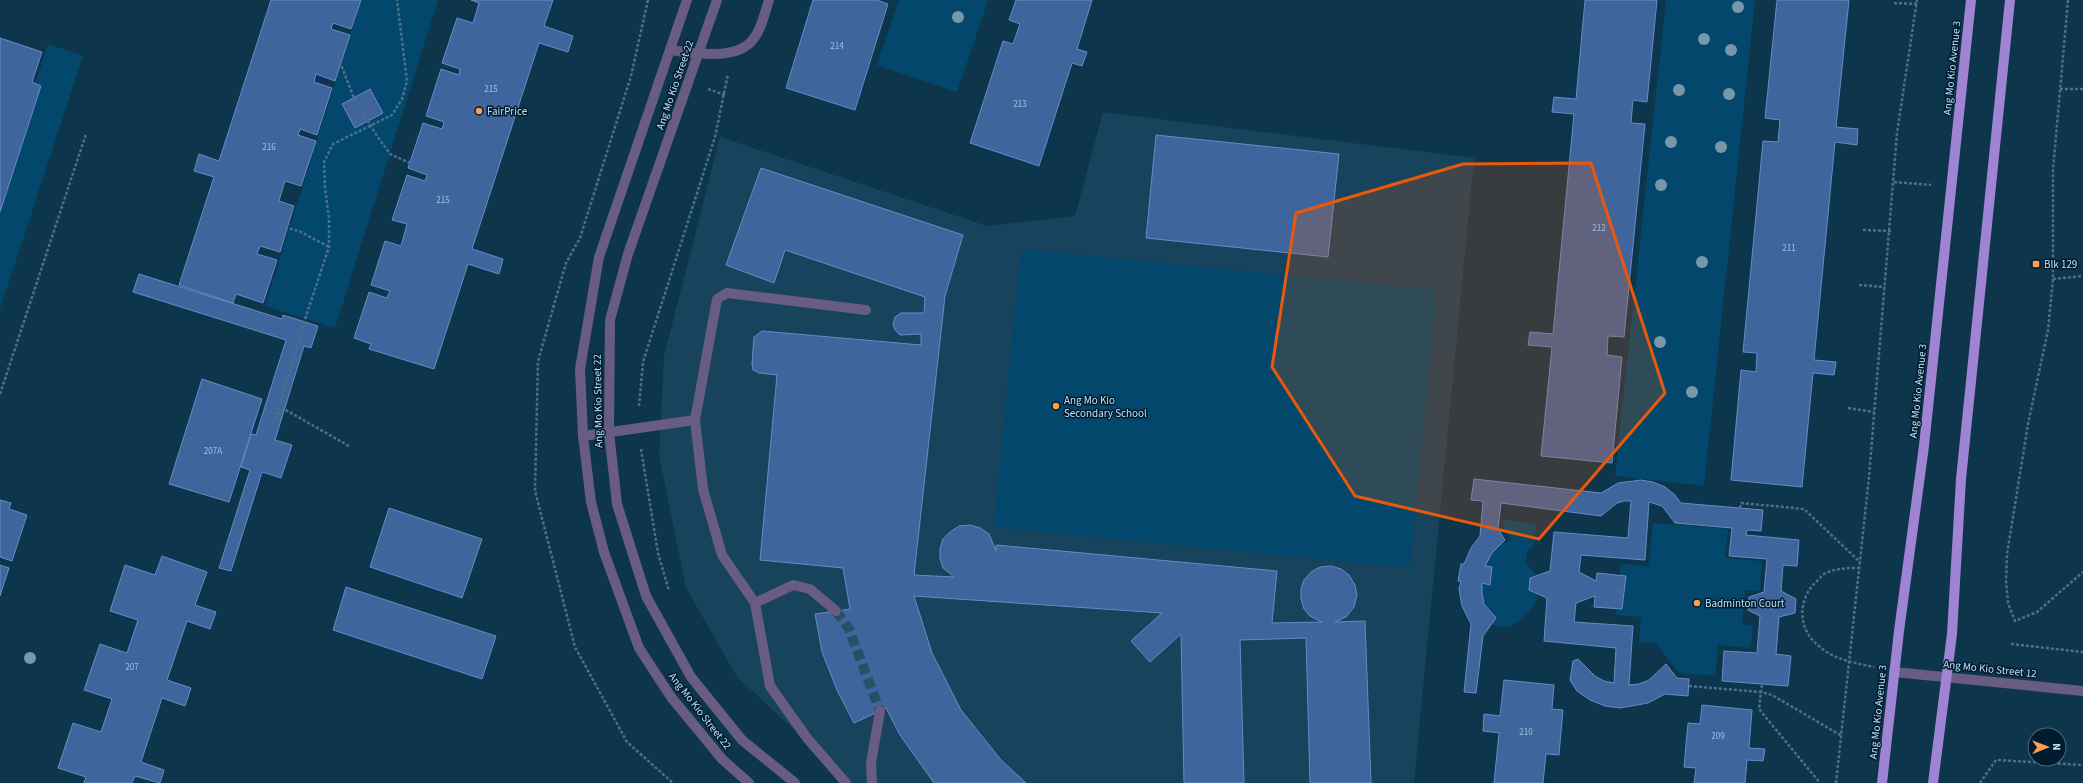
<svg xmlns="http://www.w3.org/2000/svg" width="2083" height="783" font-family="'Source Sans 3',sans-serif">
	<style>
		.built { fill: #17435d }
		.green { fill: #03486c; fill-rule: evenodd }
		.building { fill: #40649c; stroke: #668cc8 }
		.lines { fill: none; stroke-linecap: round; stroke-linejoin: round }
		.minor-tunnel { stroke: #274f66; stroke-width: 10; stroke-dasharray: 10 5; stroke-linecap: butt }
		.path { stroke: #4b7189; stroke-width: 2.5; stroke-dasharray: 3 2; stroke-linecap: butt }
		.minor { stroke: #695c83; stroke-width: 10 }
		.major { stroke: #a084d4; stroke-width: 10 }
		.tree { fill: #7997ab }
		.marked { fill: #e8590c; fill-opacity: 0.2; stroke: #e8590c; stroke-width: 3; stroke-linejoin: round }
		.poi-dot { fill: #fa9f4f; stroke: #001b2d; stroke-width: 1.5 }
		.labels { text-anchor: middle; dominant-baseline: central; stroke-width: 3; stroke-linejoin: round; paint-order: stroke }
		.number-label { font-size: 9px; fill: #9ec1e1 }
		.street-label { font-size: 11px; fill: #bde0f8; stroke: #001b2d }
		.poi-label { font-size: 11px; fill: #bde0f8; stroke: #001b2d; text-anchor: start }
	</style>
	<rect width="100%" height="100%" fill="#0d354c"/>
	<!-- built -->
	<path class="built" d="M1103,112L1474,158L1414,783H851L737,677L686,588L659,455L664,356L720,137L987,226L1075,216Z"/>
	<!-- green -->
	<g class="green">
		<path d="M361,0H438L335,328L265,306ZM370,89L383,113L355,128L342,104Z"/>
		<path d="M899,0H988L957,92L877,65Z"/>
		<path d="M1666,0H1755L1704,486L1615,476Z"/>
		<path d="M48,44L83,56L0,309V193Z"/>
		<path d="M1021,249L1437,290L1410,568L994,527Z"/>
		<path d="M1504,520L1536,524L1533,547L1527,550L1526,564C1562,593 1511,641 1492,623C1488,620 1487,613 1485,609C1480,600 1479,581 1482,570C1488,556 1494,544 1510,541L1503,524Z"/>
		<path d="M1653,523L1728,529L1725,558L1762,561L1760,591L1745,590L1742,624L1753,626L1751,648L1718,645L1715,676L1679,673L1656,643L1639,642L1641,617L1616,615L1621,564L1649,566Z"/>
	</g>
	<!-- building -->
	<g class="building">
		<path d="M271,0H361L351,29L333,23L331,29L350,35L335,81L316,74L314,82L332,88L317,135L300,129L298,135L316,141L301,186L285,181L279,201L294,206L280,252L260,246L257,254L277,260L263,303L236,294L233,303L179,285L214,177L194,171L199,154L219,161Z"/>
		<path d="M471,0H553L544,26L573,36L568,52L539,43L472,249L503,259L499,274L468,264L434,369L369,349L371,344L354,338L369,292L387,298L390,291L371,285L385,241L401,246L407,224L392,220L407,175L425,181L427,175L408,168L423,123L442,129L444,122L426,116L441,69L459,75L460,69L442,63L457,18L473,23L479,3Z"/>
		<path d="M813,0H877L888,4L855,110L786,88Z"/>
		<path d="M1016,0H1092L1077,49L1087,52L1082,66L1072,63L1039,166L970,143L1003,41L1013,44L1020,24L1009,20Z"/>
		<path d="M1585,0H1657L1647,102L1633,100L1631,123L1645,124L1624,337L1608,336L1607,355L1622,357L1612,463L1541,456L1552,347L1528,345L1530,332L1553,334L1574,114L1552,112L1554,97L1576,99Z"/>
		<path d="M1777,0H1849L1836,127L1858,129L1857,145L1835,142L1814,360L1836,362L1834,375L1813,373L1802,487L1731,480L1741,370L1756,372L1757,353L1743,352L1763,141L1778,142L1780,120L1765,118Z"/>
		<path d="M0,38L42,52L32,82L41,86L0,212Z"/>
		<path d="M370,89L383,113L355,128L342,104Z"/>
		<path d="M1156,135L1339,154L1328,257L1146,238Z"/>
		<path d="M761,168L963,235L945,296L914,575L954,577L943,568L940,558V549L943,539L950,532L959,526L970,525L980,528L989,534L996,551V545L1277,571L1272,623L1322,622L1310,616L1304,609L1301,599V589L1304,580L1311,572L1320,567L1331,566L1341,569L1349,575L1355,585L1357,595L1354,607L1346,617L1335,622L1365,621L1371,783H1310L1306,638L1240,640L1244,783H1184L1181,634L1150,662L1131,641L1162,613L914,596L932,653L961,710L1001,760L1026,783H934L900,735L886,708L854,723L837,690L822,652L815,614L850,609L843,568L760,560L777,375L759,373L753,370L752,364L754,337L762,331L921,345V334L900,335L895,330L893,324L895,317L901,313H924L925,297L785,250L774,283L726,265Z"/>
		<path d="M139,274L282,319L283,315L318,326L311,348L304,346L275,440L292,445L281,478L262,472L231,571L219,568L250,470L241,467L251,434L256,435L286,340L133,292Z"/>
		<path d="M202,379L262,399L229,502L169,484Z"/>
		<path d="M1474,479L1601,493L1618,483L1641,480L1653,482L1665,487L1674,494L1681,503L1763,510L1761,531L1747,530L1746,535L1799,540L1797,566L1783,565L1781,591L1796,599L1795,613L1779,617L1776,654L1791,656L1788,686L1722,681L1724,651L1757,653L1760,616L1748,610L1749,597L1764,592L1767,559L1729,556L1732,528L1675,523L1662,506L1649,502L1645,560L1581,555L1579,572L1596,581L1597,573L1626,576L1622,609L1594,607L1595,596L1576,603L1574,622L1633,626L1629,685L1639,684L1649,680L1666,664L1677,678L1689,679L1688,696L1665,694L1648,703L1620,708L1605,706L1590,700L1577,691L1570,680L1573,661L1578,659L1595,676L1604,681L1614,683L1616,648L1544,641L1547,598L1529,590L1530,578L1550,571L1554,532L1628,538L1631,501H1624L1617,503L1601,516L1501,503L1498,529L1505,540L1492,553L1485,566L1492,567L1490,585L1482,583V593L1484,604L1496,618L1483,636L1476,693L1464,692L1471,624L1462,606L1459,589L1461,581H1458L1461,564H1464L1471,548L1480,536L1483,501L1471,500Z"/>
		<path d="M0,500L11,503L9,509L27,515L12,561L0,557Z"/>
		<path d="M389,508L482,539L462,598L370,567Z"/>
		<path d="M162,556L207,572L195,605L216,612L210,629L187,621L167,680L191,688L185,706L162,698L141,762L164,770L160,783L135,776L132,783H84L86,777L58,768L73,723L101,732L112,699L84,690L100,644L127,653L138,620L110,611L125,565L155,575Z"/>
		<path d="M0,565L9,568L0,596Z"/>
		<path d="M346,587L496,636L482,679L333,630Z"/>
		<path d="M1504,680L1554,685L1552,709L1563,710L1559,755L1546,754L1543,783H1494L1499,733L1483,731L1484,714L1500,716Z"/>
		<path d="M1702,705L1752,710L1749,748L1765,749L1763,761L1747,760L1745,783H1694L1696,768L1684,767L1688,723L1700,724Z"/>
	</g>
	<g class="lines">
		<!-- minor-tunnel -->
		<path class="minor-tunnel" d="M836,611L849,629L880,711"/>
		<!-- path -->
		<g class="path">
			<path d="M648,0L631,76L580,238L566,263L538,361L535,491L575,647L627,742L673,783"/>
			<path d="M2068,0L2053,170V279L2048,330L2028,424L2007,554L2006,580L2008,603L2015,621L2037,612L2083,572"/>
			<path d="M1894,3L1917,4"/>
			<path d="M338,57L354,98L377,136L390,154L410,163"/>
			<path d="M708,89L725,95"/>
			<path d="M2060,89H2083"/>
			<path d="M1894,182L1931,185"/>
			<path d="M285,227L301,232L329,247"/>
			<path d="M1863,230L1891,231"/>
			<path d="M2053,279L2083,276"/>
			<path d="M1859,285L1885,287"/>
			<path d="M0,394L86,134"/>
			<path d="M639,406L643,362L715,137L728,74"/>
			<path d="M1848,408L1874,412"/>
			<path d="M349,446L284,409L276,418L304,322L329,247V219L325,187L324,162L333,144L392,115L402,99L407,81L397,0"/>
			<path d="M641,449L658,553L669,591"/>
			<path d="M1740,508L1741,503L1804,509L1860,562"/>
			<path d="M1860,568C1848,568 1837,568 1826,573C1823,574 1820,578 1817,581C1797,599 1797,630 1820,647C1835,660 1855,663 1874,667"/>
			<path d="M1618,591L1624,592"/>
			<path d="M1744,603L1769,605"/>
			<path d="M2011,644L2083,652"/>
			<path d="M1762,685L1761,692L1772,695L1842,736"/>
			<path d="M1689,686L1761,692L1759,709L1820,783"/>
			<path d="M1836,783L1869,477L1897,133L1917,0"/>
			<path d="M1980,783L1996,760L2083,765"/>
		</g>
		<!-- minor -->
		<g class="minor">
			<path d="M687,0L599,257L580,369L583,436L591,502L604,552L639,648L671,697L722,759L749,783"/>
			<path d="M717,0L628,254L610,320L609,432L617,504L646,596L691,677L742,740L795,783"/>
			<path d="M670,50C690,53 728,59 746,46C760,37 764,15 769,0"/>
			<path d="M583,436L695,420"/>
			<path d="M755,603L793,585L810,589L836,611"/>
			<path d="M1894,672L2083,691"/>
			<path d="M846,783L807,738L770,686L755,603L722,555L703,489L695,420L717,299L727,293L866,310"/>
			<path d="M872,783L871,763L880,711"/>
		</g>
		<!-- major -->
		<g class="major">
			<path d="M1882,783L1899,631L1924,446L1971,0"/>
			<path d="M1933,783L1952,634L1961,479L2010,0"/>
		</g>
	</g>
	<!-- trees -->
	<g class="tree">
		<circle cx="1738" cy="7" r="6"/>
		<circle cx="958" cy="17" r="6"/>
		<circle cx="1704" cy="39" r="6"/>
		<circle cx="1731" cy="50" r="6"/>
		<circle cx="1679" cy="90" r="6"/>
		<circle cx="1729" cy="94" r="6"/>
		<circle cx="1671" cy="142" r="6"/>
		<circle cx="1721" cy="147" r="6"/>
		<circle cx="1661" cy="185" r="6"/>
		<circle cx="1702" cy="262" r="6"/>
		<circle cx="1660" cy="342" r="6"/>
		<circle cx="1692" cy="392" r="6"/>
		<circle cx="30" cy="658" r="6"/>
	</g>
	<!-- marked area -->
	<path class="marked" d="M1591,163L1665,393L1539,539L1355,496L1272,367L1296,213L1463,164Z"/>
	<!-- markers -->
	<g class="poi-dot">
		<circle cx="479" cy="111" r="4"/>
		<rect x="2032" y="260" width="8" height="8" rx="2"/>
		<circle cx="1056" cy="406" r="4"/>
		<circle cx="1697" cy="603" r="4"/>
	</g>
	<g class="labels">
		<!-- number labels -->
		<g class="number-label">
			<text x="837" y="46">214</text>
			<text x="491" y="89">215</text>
			<text x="1020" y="104">213</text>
			<text x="269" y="147">216</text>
			<text x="443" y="200">215</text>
			<text x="1599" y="228">212</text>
			<text x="1789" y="248">211</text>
			<text x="213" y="451">207A</text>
			<text x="132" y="667">207</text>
			<text x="1526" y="732">210</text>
			<text x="1718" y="736">209</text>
		</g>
		<!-- street labels -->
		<g class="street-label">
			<text transform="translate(1952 68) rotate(-84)">Ang Mo Kio Avenue 3</text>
			<text transform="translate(675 85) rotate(-71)">Ang Mo Kio Street 22</text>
			<text transform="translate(1918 391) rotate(-84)">Ang Mo Kio Avenue 3</text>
			<text transform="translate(598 401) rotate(-91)">Ang Mo Kio Street 22</text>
			<text transform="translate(1990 669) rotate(6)">Ang Mo Kio Street 12</text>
			<text transform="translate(700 711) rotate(52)">Ang Mo Kio Street 22</text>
			<text transform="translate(1878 712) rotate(-84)">Ang Mo Kio Avenue 3</text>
		</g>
		<!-- poi labels -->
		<g class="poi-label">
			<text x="487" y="111">FairPrice</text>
			<text x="2044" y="264">Blk 129</text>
			<text x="1064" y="400">Ang Mo Kio<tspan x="1064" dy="13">Secondary School</tspan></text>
			<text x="1705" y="603">Badminton Court</text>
		</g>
	</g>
	<!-- north arrow -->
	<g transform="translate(2047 747) rotate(89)"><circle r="19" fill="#001b2d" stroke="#4c6a7e"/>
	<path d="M0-3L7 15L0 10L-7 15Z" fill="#fa9f4f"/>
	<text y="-6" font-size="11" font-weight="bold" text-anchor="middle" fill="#bde0f8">N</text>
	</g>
</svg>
